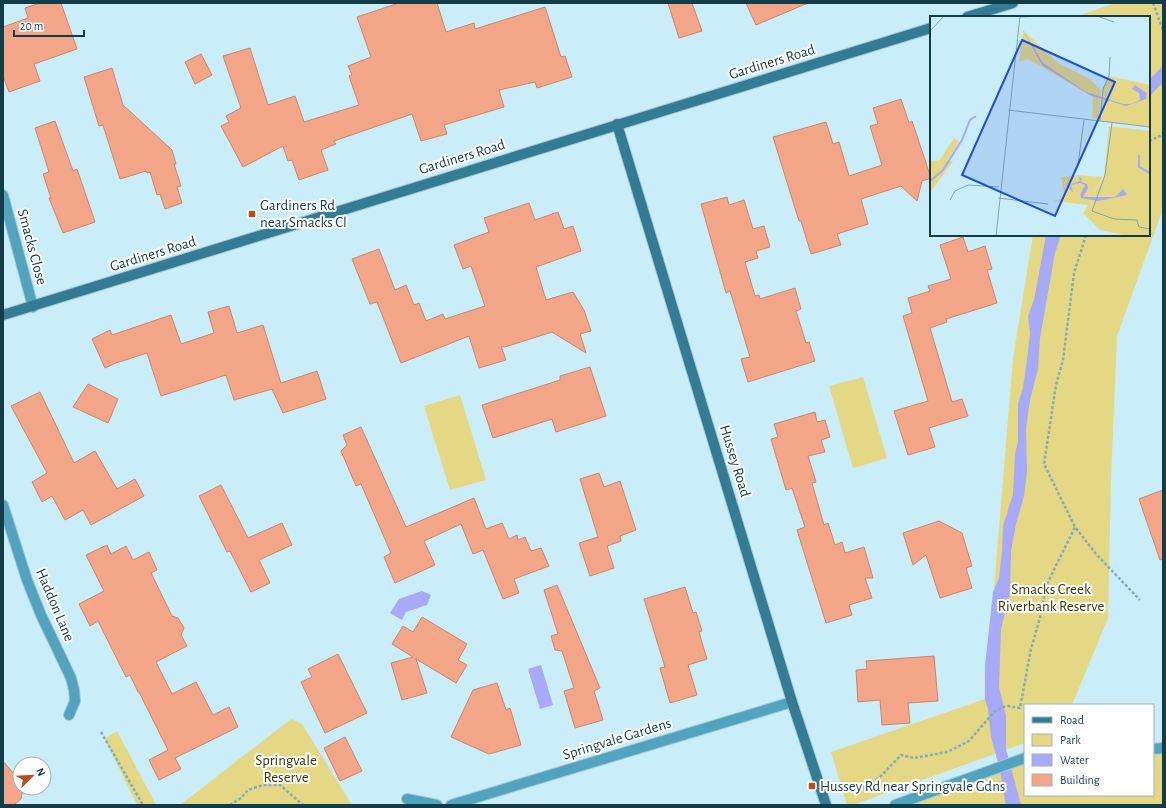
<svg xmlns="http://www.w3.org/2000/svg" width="1166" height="808" font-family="'Alegreya Sans',sans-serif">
  <rect width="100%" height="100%" fill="#caedfa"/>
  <g fill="#e4d885">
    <path d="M1115 3H1163V209L1117 336 1111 480 1108 618 1072 705H1025V743L853 805H847L831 752 985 699 1013 358 1033 235H1149V17H1075Z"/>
    <path d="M863 377 887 458 853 468 829 386Z"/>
    <path d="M460 395 486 480 450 490 424 406Z"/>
    <path d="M291 719 302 724 352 805H180Z"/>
    <path d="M117 731 156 805H137L105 739Z"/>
    <path d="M1163 748V805H895L1025 758V795H1153V749Z"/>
  </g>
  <g fill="#a7aaf6">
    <path d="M1163 66V82L1149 97V80Z"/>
    <path d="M1046 235H1061L1055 253 1040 338 1038 369 1030 400 1026 428 1027 472 1024 496 1016 524 1011 551 1010 593 1001 629 999 687 1006 716V749L1021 805H1006L999 766 991 737 988 709 985 700V666L993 592 999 578 1002 552 1003 526 1013 494 1015 454 1018 441V403L1023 388 1028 352 1030 333 1028 316 1034 300Z"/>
    <path d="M422 591 431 595 427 605 406 612 402 620 390 613 399 599Z"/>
    <path d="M541 665 553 705 540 709 528 669Z"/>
  </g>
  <g fill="#f4a689" stroke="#ce8468">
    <path d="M40 3H61L77 49 34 64 40 81 9 92 3 76V27L28 18 25 8Z"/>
    <path d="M399 3H437L446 32 474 23 475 29 545 7 561 57 565 56 572 77 537 88 535 82 499 90 504 107 444 125 447 134 421 141 412 114 334 141 336 144 321 150 328 170 299 180 292 160 288 161 283 146 243 167 221 126 229 122 226 116 241 108 223 56 250 48 268 105 295 96 304 122 359 105 349 76 352 75 348 66 371 57 357 17Z"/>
    <path d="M668 3H692L702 31 679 38Z"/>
    <path d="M746 3H808L756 25Z"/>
    <path d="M201 54 212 75 195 84 185 62Z"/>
    <path d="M112 68 123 105 172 150 176 164H174L181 186 177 187 182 203 165 209 160 194 157 195 150 172 147 173 146 171 120 179 103 125 99 126 84 77Z"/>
    <path d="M901 99 909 123 912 121 931 178 922 181 917 201 901 186 861 199 868 224 837 234 841 245 811 254 801 221H799L773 137 826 122 833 144 839 142 849 176 882 165 870 126 878 124 873 108Z"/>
    <path d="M55 121 73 171 77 169 95 222 63 233 49 198H51L43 174 49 172 35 128Z"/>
    <path d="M727 197 729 205 744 200 753 229 764 226 770 247 756 251 758 258 745 262 755 296 759 295 760 299 795 288 801 309 796 311 806 343 809 342 815 361 748 382 741 359 750 357 730 291 726 293 701 204Z"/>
    <path d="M529 203 535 220 558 212 564 229 573 226 581 251 536 267 546 300 573 292 584 310 591 331 580 334 586 353 552 332 505 347 501 346 506 360 479 368 469 336 401 363 377 302 370 304 352 259 379 249 395 290 406 285 414 305 419 303 426 321 443 314 445 319 485 306 471 266 463 269 454 245 489 232 484 218Z"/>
    <path d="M963 237 968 252 985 246 992 269 987 270 997 303 946 319 947 322 930 328 952 402 962 399 968 416 929 428 935 447 908 455 894 411 928 401 903 316 912 313 908 298 930 291 928 286 951 279 940 245Z"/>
    <path d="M229 306 237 333 263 325 281 383 317 371 326 399 283 413 272 389 234 400 226 375 161 396 147 353 116 363 105 368 92 339 110 330 112 335 171 315 181 344 214 333 208 312Z"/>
    <path d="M590 367 606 416 556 432 552 419 493 438 482 405 560 380V376Z"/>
    <path d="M88 384 118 399 108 423 73 407Z"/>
    <path d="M40 392 74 463 95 451 117 489 135 479 144 496 91 525 83 510 65 520 52 496 42 502 32 482 47 473 11 406Z"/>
    <path d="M815 412 817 422 825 420 830 437 821 440 825 452 808 456 816 482 812 483 824 525 828 523 835 545 842 542 845 553 864 547 873 578H865L872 598 849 605 852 615 826 623 797 530 805 527 792 488 786 490 771 439 778 437 774 424Z"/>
    <path d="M361 427 406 527 474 498 486 529 502 523 509 539 517 535 518 540 525 537 531 551 541 548 549 566 514 579 519 593 503 599 483 550 473 554 461 524 424 541 435 565 395 583 384 557 391 553 361 484 356 486 341 451 347 445 343 435Z"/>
    <path d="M599 473 604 487 620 481 636 530 620 536 621 541 607 546 614 568 590 576 579 543 598 537 580 479Z"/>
    <path d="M221 485 248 538 282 523 292 545 259 560 270 583 251 592 230 551 227 552 199 496Z"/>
    <path d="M1163 490V559L1160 560 1139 499Z"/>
    <path d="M939 521 962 533 972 566 966 568 972 588 940 598 926 555 913 565 903 533Z"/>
    <path d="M107 545 111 554 126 546 133 560 149 552 157 570 151 573 172 616 178 618 184 628 181 635 187 646 156 662 172 694 196 682 213 715 229 707 238 727 175 758 181 769 159 780 149 760 168 750 139 692H138L130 675 126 677 98 621 90 626 79 604 104 591 86 555Z"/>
    <path d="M557 585 600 688 594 691 603 720 575 728 564 691 574 688 562 651 555 650 551 636 558 634 544 590Z"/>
    <path d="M685 587 693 613 696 612 702 631 699 632 707 659 688 665 697 695 670 703 660 668 665 667 644 599Z"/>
    <path d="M422 617 467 644 458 660 467 665 456 683 416 659 427 693 402 700 391 663 413 657 392 644 403 626 413 632Z"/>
    <path d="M338 654 367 713 325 733 301 682 312 677 308 669Z"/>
    <path d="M934 656 938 701 908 703 910 723 882 725 880 700 858 702 856 670 867 669 866 661Z"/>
    <path d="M497 683 506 710 510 708 521 745 489 754 451 737 473 690Z"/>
    <path d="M345 737 362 771 340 781 324 748Z"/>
    <path d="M3 761 20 781V788H23L21 799 14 805H3Z"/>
  </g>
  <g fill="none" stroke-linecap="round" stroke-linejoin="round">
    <defs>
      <g id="lane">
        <path d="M1153 749 1163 748"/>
        <path d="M895 805 1025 758"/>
      </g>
      <g id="street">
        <path d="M3 195 33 307"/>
        <path d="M3 505 27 580 41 615 71 678 74 690 75 701 69 715"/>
        <path d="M407 799 437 805"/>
        <path d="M451 805 792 702"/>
      </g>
      <g id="secondary">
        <path d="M967 17 1013 3"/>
        <path d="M617 124 792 702 826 805"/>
        <path d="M3 315 931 28"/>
      </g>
    </defs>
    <use href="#lane" stroke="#a5cad6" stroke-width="12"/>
    <use href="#street" stroke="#a5cad6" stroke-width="12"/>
    <use href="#secondary" stroke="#a5cad6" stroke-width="12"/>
    <g stroke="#87acb9" stroke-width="2.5" stroke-dasharray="3 2" stroke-linecap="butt">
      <path d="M1153 3 1163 30"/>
      <path d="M1149 141 1160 136 1163 133"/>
      <path d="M1086 235 1074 273 1063 360 1056 385 1044 464 1075 527 1096 554 1140 600"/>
      <path d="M101 732 143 805"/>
      <path d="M838 790 862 788 880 777 901 755 914 758 947 752 969 741 994 712 1003 707 1008 706 1020 708 1031 649 1040 618 1046 586 1075 527"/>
      <path d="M230 805 241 798 248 790 263 785H280L303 805"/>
    </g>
    <use href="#lane" stroke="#52a4be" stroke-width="10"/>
    <use href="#street" stroke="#52a4be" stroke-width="10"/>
    <use href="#secondary" stroke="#337c93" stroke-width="10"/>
  </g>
  <g fill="#b34d22" stroke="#fff" stroke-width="1.5">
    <rect x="248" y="210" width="8" height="8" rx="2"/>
    <rect x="808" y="782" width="8" height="8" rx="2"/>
  </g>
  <g text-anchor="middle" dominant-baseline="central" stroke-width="4" stroke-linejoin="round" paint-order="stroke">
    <g font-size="15" fill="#123c48" stroke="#fff">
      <text transform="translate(772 62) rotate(-17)">Gardiners Road</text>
      <text transform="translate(462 157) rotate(-17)">Gardiners Road</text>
      <text transform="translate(32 247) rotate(75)">Smacks Close</text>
      <text transform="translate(153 254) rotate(-17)">Gardiners Road</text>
      <text transform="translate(735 461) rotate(73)">Hussey Road</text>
      <text transform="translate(55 605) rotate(67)">Haddon Lane</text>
      <text transform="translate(617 739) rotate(-17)">Springvale Gardens</text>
    </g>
    <g font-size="15" fill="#123c48" stroke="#fff" text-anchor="start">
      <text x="260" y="205">Gardiners Rd<tspan x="260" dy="17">near Smacks Cl</tspan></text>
      <text x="820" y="786">Hussey Rd near Springvale Gdns</text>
    </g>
    <g font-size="15" fill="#3d3603" stroke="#fff">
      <text x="1051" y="589">Smacks Creek<tspan x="1051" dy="17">Riverbank Reserve</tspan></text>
      <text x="286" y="760">Springvale<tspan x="286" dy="17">Reserve</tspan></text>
    </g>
  </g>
  <g transform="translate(930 16)">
    <rect width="220" height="220" fill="#caedfa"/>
    <path d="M93 14 128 47 160 63 171 74 169 103 162 102 163 81 98 43 89 46ZM179 60 220 69V111L170 105 173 73ZM179 110 220 115V220H198L170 214 153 197 158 189 123 185 135 182 131 161 148 159 172 161 163 179 174 160ZM24 122 29 126 17 145H23L0 177V145L10 144Z" fill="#e4d885"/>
    <path d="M93 14 113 47 156 76 193 88H201L210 84 209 77 202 73 205 69 217 77 216 83 196 90 160 79 112 49ZM149 161 152 162 151 166 157 168 158 172 153 181H185L193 173 197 179 168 185 151 182 150 179 155 169 150 167 141 169 143 177 139 172 141 168 150 165Z" fill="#a7aaf6"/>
    <path fill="none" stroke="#a7aaf6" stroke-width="2" d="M209 139V151L220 157M0 165 13 154 32 124 40 104 46 100"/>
    <path fill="none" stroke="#80a6b3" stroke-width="1" d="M167 0 184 6M90 1 111 0M0 15 14 0M78 94 220 111M170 105 173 73 179 60 180 41M182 107 175 159 162 195 184 203 207 204 209 211 220 213M145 153 148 149 154 104M68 182 118 188M20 184 25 175 38 169 69 171M66 220 90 0"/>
    <path fill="#1d4ed8" fill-opacity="0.15" stroke="#1d4ed8" stroke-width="2" d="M92 24 185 66 125 200 32 159Z"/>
    <rect width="220" height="220" fill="none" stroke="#123c48" stroke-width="2"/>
  </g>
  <rect width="1166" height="808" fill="none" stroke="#123c48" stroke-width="8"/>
  <rect x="1024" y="704" width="130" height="92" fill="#ffffff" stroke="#a0b1b6"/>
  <rect x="1032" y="717" width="20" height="6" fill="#337c93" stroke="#a0b1b6"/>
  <text x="1060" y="724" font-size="12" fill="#123c48">Road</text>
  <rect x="1032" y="734" width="20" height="12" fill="#e4d885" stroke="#a0b1b6"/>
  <text x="1060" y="744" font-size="12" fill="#123c48">Park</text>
  <rect x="1032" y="754" width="20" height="12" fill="#a7aaf6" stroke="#a0b1b6"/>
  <text x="1060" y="764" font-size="12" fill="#123c48">Water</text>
  <rect x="1032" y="774" width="20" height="12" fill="#f4a689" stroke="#a0b1b6"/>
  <text x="1060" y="784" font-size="12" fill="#123c48">Building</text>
  <g transform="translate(32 776) rotate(66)"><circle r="19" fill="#ffffff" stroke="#a0b1b6"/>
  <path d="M0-3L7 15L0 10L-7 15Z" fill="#b34d22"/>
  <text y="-6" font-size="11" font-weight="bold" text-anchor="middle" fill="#123c48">N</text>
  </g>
  <path d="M14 30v6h70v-6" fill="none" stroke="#123c48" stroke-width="2"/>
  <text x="20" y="30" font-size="12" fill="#123c48" stroke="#ffffff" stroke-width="3" paint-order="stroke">20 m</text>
</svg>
